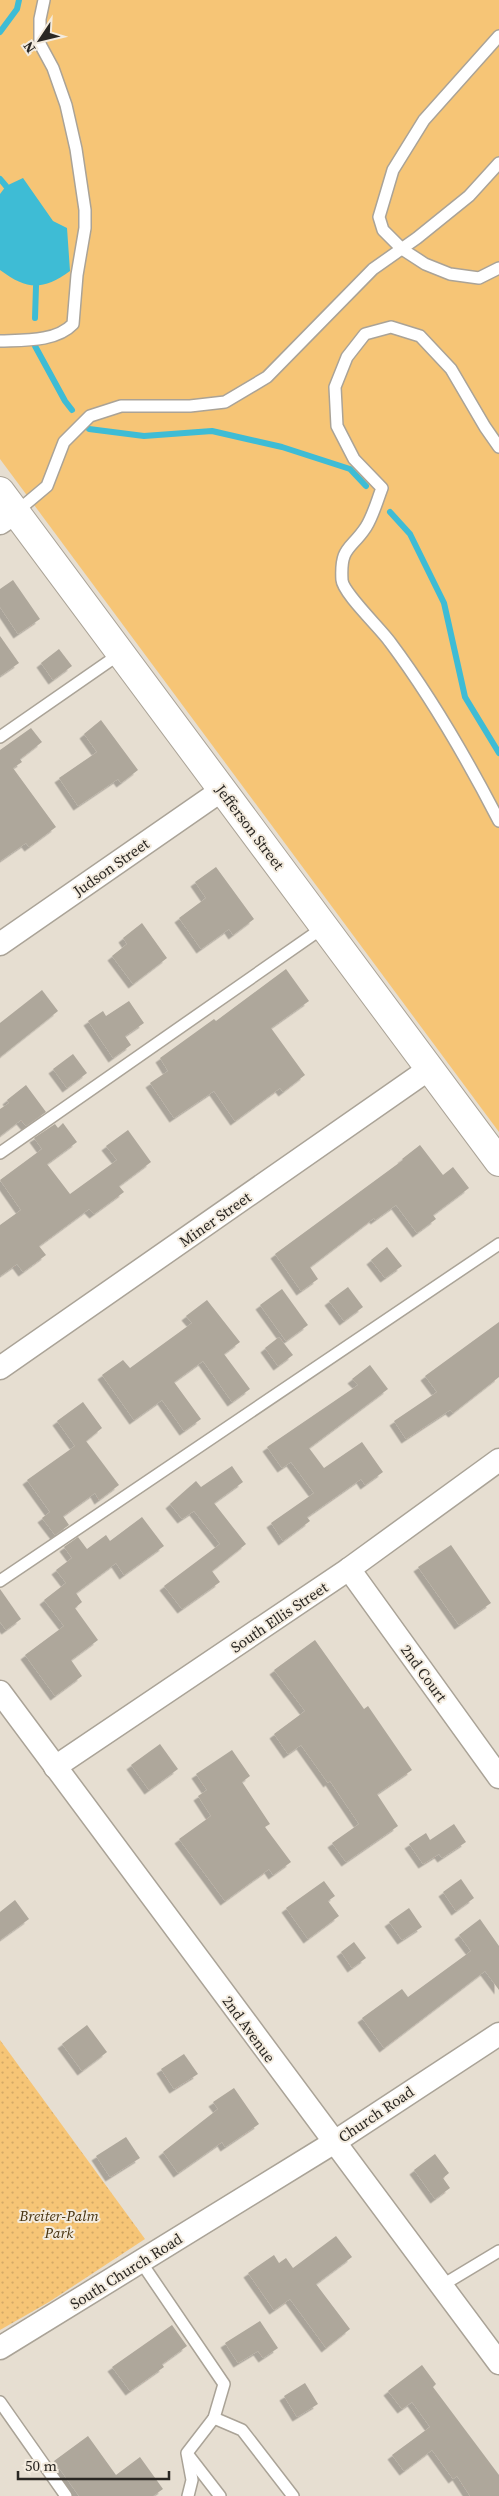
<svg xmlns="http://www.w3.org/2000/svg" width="499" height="2496" font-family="'Source Serif 4',serif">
  <defs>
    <pattern id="park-dots" width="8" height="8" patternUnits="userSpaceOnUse" patternTransform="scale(1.25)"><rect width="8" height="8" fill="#f6c576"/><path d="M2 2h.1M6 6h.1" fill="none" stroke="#d3a966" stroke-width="1.8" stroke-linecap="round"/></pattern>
    <filter id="shadow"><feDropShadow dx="-4.5" dy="4.5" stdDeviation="0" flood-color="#0004"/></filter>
  </defs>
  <rect width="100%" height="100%" fill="#e6ded1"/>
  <path fill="#f6c576" d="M0 0H499V1132L0 459Z"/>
  <path fill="url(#park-dots)" d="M0 2040 145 2239 49 2302 0 2330Z"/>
  <path fill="#3ebcd5" d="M23 178 53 221 67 228 70 271C42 291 27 290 0 270V194L6 186Z"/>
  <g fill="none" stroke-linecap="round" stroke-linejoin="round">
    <g stroke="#3ebcd5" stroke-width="6">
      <path d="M0 32 17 9 19 0"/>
      <path d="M0 179 6 186"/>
      <path d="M35 318 36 286"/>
      <path d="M35 346 65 401 72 410"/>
      <path d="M89 429 144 436 212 431 282 447 350 469 366 486"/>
      <path d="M390 512 410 534 444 603 465 697 499 753"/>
    </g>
  </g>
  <g fill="#aea79b" filter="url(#shadow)">
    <path d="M13 580 40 619 18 634 0 607V589Z"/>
    <path d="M0 636 19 663 0 676Z"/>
    <path d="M59 649 72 666 53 680 41 663Z"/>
    <path d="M101 720 138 770 121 783 118 779 78 806 59 778 97 752 84 734Z"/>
    <path d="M31 728 42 742 20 759 22 762 13 768 56 827 29 847 26 843 0 861V750Z"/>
    <path d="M216 867 254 919 233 935 229 929 201 949 179 918 206 898 195 882Z"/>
    <path d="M142 923 167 958 133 984 112 956 127 944 123 938Z"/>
    <path d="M286 969 309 1001 271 1028 305 1075 283 1092 280 1088 235 1121 214 1091 174 1118 150 1083 168 1071 160 1058 214 1019 216 1021Z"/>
    <path d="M42 990 58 1011 0 1057V1023Z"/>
    <path d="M129 1001 144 1023 125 1036 131 1045 113 1058 88 1021 103 1011 106 1016Z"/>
    <path d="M73 1054 87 1073 67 1088 53 1069Z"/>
    <path d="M26 1085 46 1112 26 1126 21 1120 0 1136V1109L9 1103 7 1100Z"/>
    <path d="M63 1123 77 1142 47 1164 70 1194 117 1160 106 1146 128 1130 151 1162 119 1186 124 1192 94 1214 89 1209 39 1246 46 1255 23 1272 17 1264 0 1276V1225L21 1210 0 1180 42 1149 34 1138 55 1124 58 1128Z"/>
    <path d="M420 1145 443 1175 453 1167 469 1188 433 1215 436 1219 417 1233 396 1205 375 1220 374 1218 310 1267 318 1279 301 1291 275 1254 403 1160 402 1159Z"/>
    <path d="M387 1247 402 1266 385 1278 371 1260Z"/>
    <path d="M348 1287 363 1307 344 1321 329 1301Z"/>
    <path d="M282 1289 308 1325 286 1341 260 1305Z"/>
    <path d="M207 1300 240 1342 224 1354 250 1389 232 1402 203 1361 174 1382 201 1419 184 1431 162 1400 134 1420 102 1375 123 1360 130 1368 192 1323 186 1316Z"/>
    <path d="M499 1322V1377L453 1413 450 1410 406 1439 394 1421 437 1392 425 1376Z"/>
    <path d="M279 1337 293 1355 278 1366 265 1348Z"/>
    <path d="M370 1365 388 1389 309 1448 324 1468 362 1442 383 1472 365 1485 361 1479 307 1517 310 1521 283 1541 271 1523 314 1493 291 1462 282 1468 267 1447 358 1385 352 1379Z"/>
    <path d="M83 1402 102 1428 86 1441 119 1485 99 1500 95 1493 63 1516 69 1525 55 1535 42 1518 50 1512 27 1480 75 1446 57 1421Z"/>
    <path d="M232 1466 243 1482 214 1503 246 1544 212 1571 220 1582 182 1609 164 1586 220 1544 194 1511 182 1519 170 1504 196 1481 201 1487Z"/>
    <path d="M142 1517 164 1546 124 1575 116 1563 76 1593 82 1602 75 1608 98 1640 71 1660 82 1676 55 1696 25 1655 64 1626 44 1600 66 1583 56 1570 72 1558 64 1547 78 1537 87 1549 106 1535 110 1541Z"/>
    <path d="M451 1545 491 1603 459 1625 418 1567Z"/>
    <path d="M0 1589 21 1619 6 1630 0 1622Z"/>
    <path d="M315 1640 364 1709 368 1706 412 1770 377 1794 398 1826 346 1862 332 1843 359 1824 330 1781 328 1783 301 1745 288 1754 274 1734 305 1711 274 1670Z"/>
    <path d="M160 1744 178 1769 149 1790 131 1765Z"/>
    <path d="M232 1750 250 1776 242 1782 270 1824 265 1827 291 1862 273 1875 269 1869 225 1901 179 1839 211 1816 198 1796 207 1790 196 1774Z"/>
    <path d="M454 1824 466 1842 442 1858 439 1854 423 1864 409 1844 426 1833 430 1840Z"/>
    <path d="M461 1879 474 1898 456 1911 443 1892Z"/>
    <path d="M324 1881 335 1896 328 1901 339 1916 308 1939 286 1908Z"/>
    <path d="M15 1900 29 1919 0 1940V1912Z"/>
    <path d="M409 1908 422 1927 402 1940 389 1922Z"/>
    <path d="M480 1919 499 1946V1990L485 1971 384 2048 362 2018 402 1989 408 1997 471 1951 459 1935Z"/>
    <path d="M354 1942 366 1958 352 1968 341 1952Z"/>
    <path d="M87 2025 107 2052 82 2071 62 2044Z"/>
    <path d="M184 2054 198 2074 174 2089 161 2069Z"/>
    <path d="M234 2088 259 2124 225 2147 222 2142 178 2173 163 2152 218 2109 213 2102Z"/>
    <path d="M126 2137 140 2158 110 2177 96 2156Z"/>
    <path d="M435 2154 449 2173 443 2178 450 2188 435 2199 414 2170Z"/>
    <path d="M336 2236 352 2257 316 2284 350 2329 326 2348 290 2299 274 2310 248 2273 274 2255 279 2263 286 2258 293 2268Z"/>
    <path d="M260 2321 278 2348 263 2358 258 2351 238 2363 225 2343Z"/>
    <path d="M172 2325 187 2346 162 2364 164 2367 130 2391 112 2367Z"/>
    <path d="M422 2365 436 2384 433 2387 499 2475V2496H470L457 2476 453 2479 432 2450 404 2471 392 2455 430 2427 412 2402 402 2409 388 2391Z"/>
    <path d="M305 2383 318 2404 297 2417 284 2396Z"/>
    <path d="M88 2436 116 2475 140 2457 163 2489 153 2496H79L54 2461Z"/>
  </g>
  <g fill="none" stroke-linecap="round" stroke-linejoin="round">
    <defs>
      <g id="service">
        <path d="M499 36 424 120 393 170 379 217 383 230 402 249 425 264 450 274 479 278 499 268"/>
        <path d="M0 341C23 340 56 342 73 324L77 275 85 228V210L76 149 66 105 53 68 40 44V19L44 0"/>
        <path d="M499 447 485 427 451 369 420 336 391 327 365 334 347 357 335 387 337 426 354 459 382 488C377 501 373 516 366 527 351 550 340 546 342 580 343 593 381 629 390 642 432 698 467 759 499 821"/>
        <path d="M15 513 47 486 64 442 90 416 121 406H190L225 402 267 377 373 269 417 238 469 196 499 163"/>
        <path d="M0 737 121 653"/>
        <path d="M0 1153 324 927"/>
        <path d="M0 1581 499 1244"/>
        <path d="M141 2262 224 2384 214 2418 187 2453 192 2480 188 2496"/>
        <path d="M441 2286 499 2251"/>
        <path d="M0 2402 66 2496"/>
        <path d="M214 2418 242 2430 293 2496"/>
        <path d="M189 2456 220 2496"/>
      </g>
      <g id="minor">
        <path d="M0 523 15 513"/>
        <path d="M0 944 222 790"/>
        <path d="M0 1368 429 1069"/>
        <path d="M349 1569 499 1777"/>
        <path d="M0 1692 499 2363"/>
        <path d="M55 1767 349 1569 499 1460"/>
        <path d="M0 2348 333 2143 499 2034"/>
      </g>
      <path id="tertiary" d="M0 491 499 1162"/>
    </defs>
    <use href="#service" stroke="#aaa397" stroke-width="14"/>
    <use href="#minor" stroke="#aaa397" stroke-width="25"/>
    <use href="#tertiary" stroke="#aaa397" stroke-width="30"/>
    <use href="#service" stroke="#fff" stroke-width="11"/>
    <use href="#minor" stroke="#fff" stroke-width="22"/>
    <use href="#tertiary" stroke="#fff" stroke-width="28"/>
  </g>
  <g text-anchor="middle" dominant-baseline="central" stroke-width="4" stroke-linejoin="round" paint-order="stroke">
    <g font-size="15" fill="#2a2723" stroke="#f3ebde">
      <text transform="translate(250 827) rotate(53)">Jefferson Street</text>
      <text transform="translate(111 867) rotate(-35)">Judson Street</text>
      <text transform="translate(215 1219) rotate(-35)">Miner Street</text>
      <text transform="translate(279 1617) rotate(-34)">South Ellis Street</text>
      <text transform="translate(424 1673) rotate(54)">2nd Court</text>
      <text transform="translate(249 2029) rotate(54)">2nd Avenue</text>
      <text transform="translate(376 2114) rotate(-34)">Church Road</text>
      <text transform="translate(126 2271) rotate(-32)">South Church Road</text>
    </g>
    <g font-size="15" font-style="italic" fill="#45310d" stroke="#f3ebde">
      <text x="59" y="2215">Breiter-Palm<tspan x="59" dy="17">Park</tspan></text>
    </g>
  </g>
  <g transform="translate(40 40) rotate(235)" stroke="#f3ebde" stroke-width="4" paint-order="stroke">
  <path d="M0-4L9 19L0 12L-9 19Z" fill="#2a2723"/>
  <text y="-8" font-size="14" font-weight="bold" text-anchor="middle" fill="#2a2723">N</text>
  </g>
  <path d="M18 2471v8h151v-8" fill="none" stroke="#2a2723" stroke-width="2.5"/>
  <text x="25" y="2471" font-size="15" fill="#2a2723" stroke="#f3ebde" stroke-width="4" paint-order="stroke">50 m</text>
</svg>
